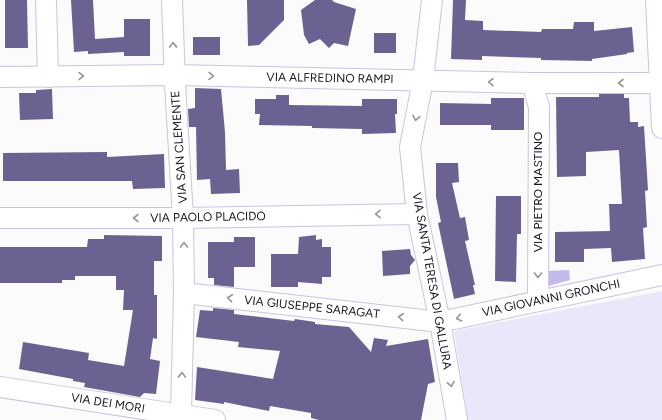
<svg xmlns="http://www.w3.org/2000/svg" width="662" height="420" font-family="Figtree,sans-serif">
  <rect width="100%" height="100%" fill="#fbfbfb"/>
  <path fill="#eae7fb" d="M662 291V420H468L454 331Z"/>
  <path fill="#c3b9ed" d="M569 270 570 280 545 287V271Z"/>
  <g fill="#6c6291">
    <path d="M5 0H27L28 48H5Z"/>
    <path d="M71 0H93L95 39 124 37V19H150V56H124V52L88 54V51L74 52Z"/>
    <path d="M247 0H284V20L259 45 248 46Z"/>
    <path d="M315 0H332L334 2 356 9 348 46 334 43 329 48 320 39 309 44 304 35 301 10Z"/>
    <path d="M453 0H466L465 20 483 21V30L541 32 542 29H573L574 22H594V31L632 27 634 52 627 53V54L592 59V61L541 60V58L482 56V60L451 59Z"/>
    <rect x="374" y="33" width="22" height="20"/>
    <rect x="193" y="37" width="27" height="18"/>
    <path d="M195 88 221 89 225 132 226 170 239 169 240 193 211 194 210 179 197 180 196 127H189L188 109 195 108Z"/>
    <path d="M52 89 53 119 20 120 19 93H36V90Z"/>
    <path d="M599 94H624V98H629L630 122H638V127L644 126 648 190 645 191 647 227 643 228 645 259 612 262 611 248 584 249V262H555V232L610 231 609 204H622L619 150 586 152V176L557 177 556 97H599Z"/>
    <path d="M276 95H289V105L362 106V99H397V114H395L396 133 362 134V129L312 128V126L259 125 260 114H255V99H276Z"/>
    <path d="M491 98H524V130H491V125H440V103L491 104Z"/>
    <path d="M107 152V157L164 154 165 188 133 189 132 181H3V153Z"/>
    <path d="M436 163H458L459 182 452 183 460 218 465 217 469 240 465 241 475 285H473L475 294 454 299 438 223 441 222 436 197Z"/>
    <path d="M496 196H521V234H517L516 282 495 281Z"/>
    <path d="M104 235 162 236V261H154V295H157V339L153 338 150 359 160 361 156 394 144 393 140 397 84 387 85 383 73 381V379L19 369 23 342 89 353 88 360 124 366 133 310H123L124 290H116V276H75V280H62V283H0V247H87L88 239H104Z"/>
    <path d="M316 235V240L322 239V247H331V277H322V284L298 282V287H271V254H298L299 237Z"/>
    <path d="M234 237H255V267H234V287L214 285V278H208V242H234Z"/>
    <path d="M410 249 411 255 415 260 410 266V274L383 276 382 251Z"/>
    <path d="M213 308 234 310V314L294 321 295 319 315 322V324L349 327 371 352 374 338 388 340 386 346 428 339 435 382 428 384 421 420H319L311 418V413L270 406 269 411 224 402V404L195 400 197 367 273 379 280 351 238 347 239 342 196 337 200 310 213 311Z"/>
  </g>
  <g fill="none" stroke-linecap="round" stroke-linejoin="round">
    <defs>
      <g id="minor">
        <path d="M46 0 48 77"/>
        <path d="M172 0 175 84 183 218 184 293 181 414"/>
        <path d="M432 0 423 80 410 147 417 214 440 322 457 420"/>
        <path d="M656 0 662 128"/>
        <path d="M0 77 174 75 532 83H660"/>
        <path d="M532 83 539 107 538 301"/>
        <path d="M0 218H183L417 214"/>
        <path d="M184 293 440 322 662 275"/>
        <path d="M0 387 215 420"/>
      </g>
    </defs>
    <use href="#minor" stroke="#c9c4e1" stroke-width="22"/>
    <use href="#minor" stroke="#fff" stroke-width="20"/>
  </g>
  <defs><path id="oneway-chevron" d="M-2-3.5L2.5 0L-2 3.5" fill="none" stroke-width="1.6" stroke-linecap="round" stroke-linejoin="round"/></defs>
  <g stroke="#97959a">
    <use href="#oneway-chevron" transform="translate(173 45) rotate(-92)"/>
    <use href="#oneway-chevron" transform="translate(81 76) rotate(-1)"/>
    <use href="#oneway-chevron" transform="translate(211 76) rotate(1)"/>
    <use href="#oneway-chevron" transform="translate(491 82) rotate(-178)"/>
    <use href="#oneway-chevron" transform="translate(621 83) rotate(180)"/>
    <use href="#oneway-chevron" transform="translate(416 118) rotate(100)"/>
    <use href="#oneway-chevron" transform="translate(378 214) rotate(179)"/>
    <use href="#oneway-chevron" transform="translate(136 218) rotate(-180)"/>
    <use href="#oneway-chevron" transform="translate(184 245) rotate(-91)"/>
    <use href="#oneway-chevron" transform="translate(538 275) rotate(90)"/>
    <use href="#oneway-chevron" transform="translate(230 298) rotate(-174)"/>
    <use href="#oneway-chevron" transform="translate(401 317) rotate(-174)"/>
    <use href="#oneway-chevron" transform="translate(459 318) rotate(168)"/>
    <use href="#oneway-chevron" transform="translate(182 375) rotate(-88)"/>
    <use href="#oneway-chevron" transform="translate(451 384) rotate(80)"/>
  </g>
  <g text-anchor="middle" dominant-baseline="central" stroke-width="4" stroke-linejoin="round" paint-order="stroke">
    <g font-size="12" fill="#17141f" stroke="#fff">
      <text transform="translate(330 78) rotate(1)">VIA ALFREDINO RAMPI</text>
      <text transform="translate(179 147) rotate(-94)">VIA SAN CLEMENTE</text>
      <text transform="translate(538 192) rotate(-90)">VIA PIETRO MASTINO</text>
      <text transform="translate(208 217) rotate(-1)">VIA PAOLO PLACIDO</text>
      <text transform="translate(432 281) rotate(80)">VIA SANTA TERESA DI GALLURA</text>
      <text transform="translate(551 298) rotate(-12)">VIA GIOVANNI GRONCHI</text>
      <text transform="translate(312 307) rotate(6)">VIA GIUSEPPE SARAGAT</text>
      <text transform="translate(108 403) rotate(9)">VIA DEI MORI</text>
    </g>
  </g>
</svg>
